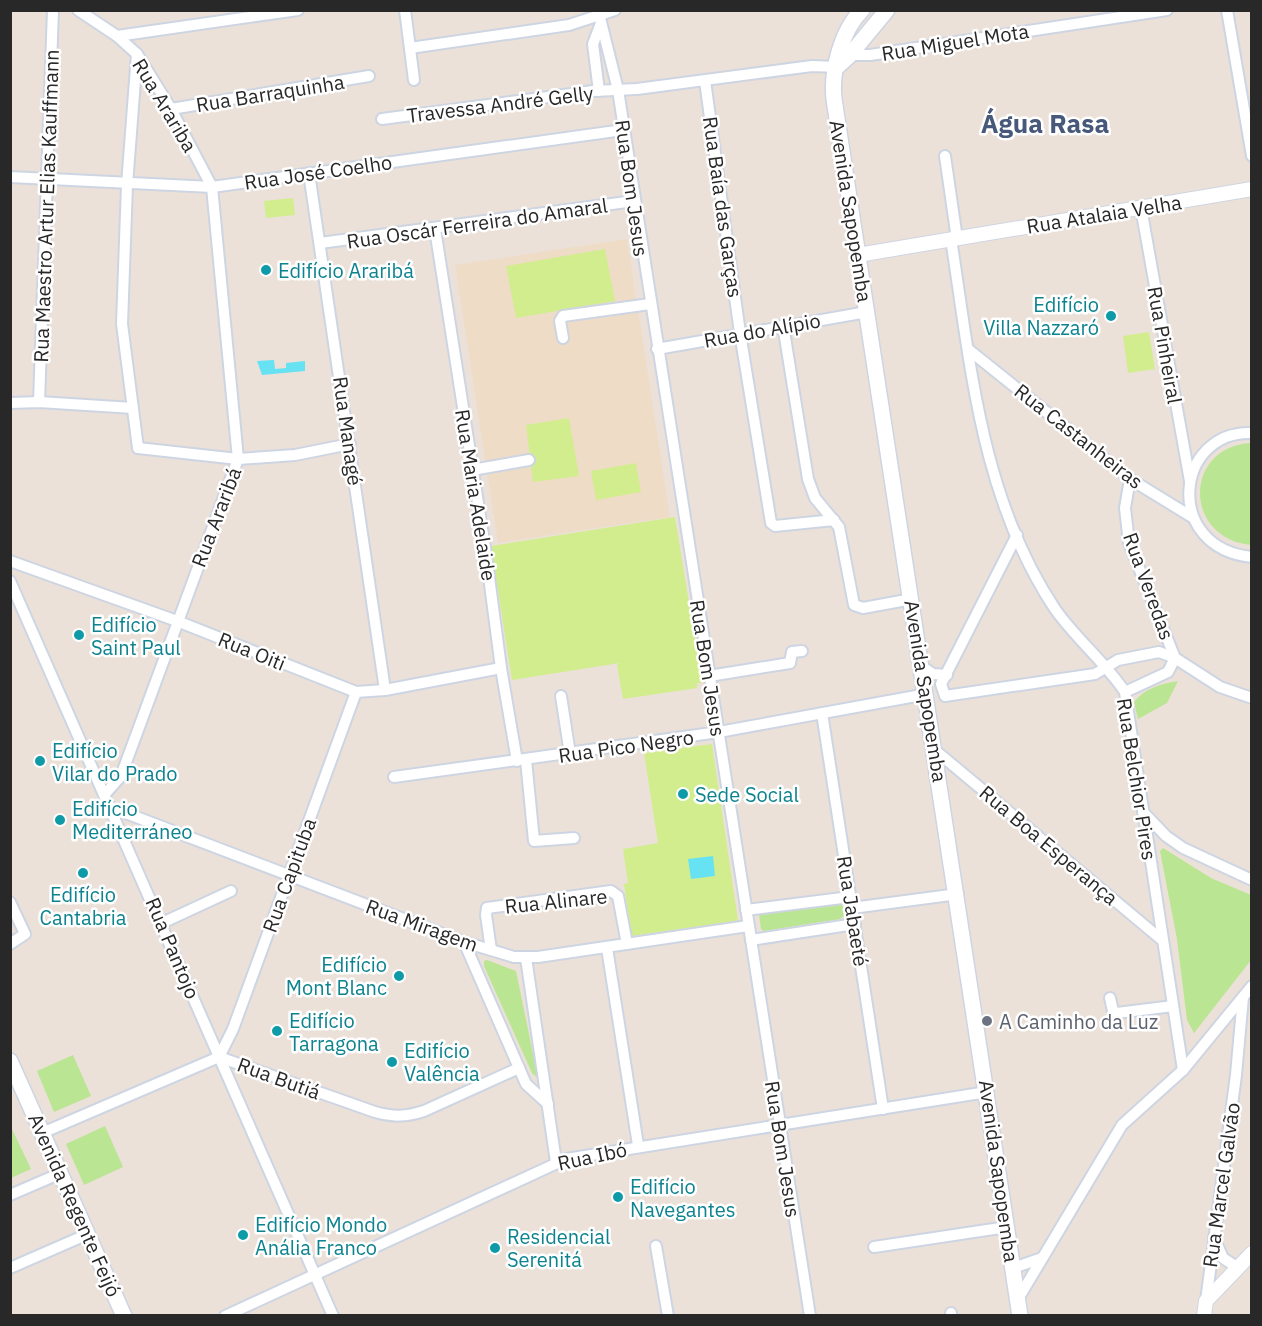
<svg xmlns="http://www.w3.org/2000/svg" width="1262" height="1326" font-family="'IBM Plex Sans',sans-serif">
  <rect width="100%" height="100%" fill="#ebe1d9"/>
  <path fill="#eedcc7" d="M627 239 670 517 498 543 455 265Z"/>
  <g fill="#bae592">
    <path d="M1251 443H1252L1251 545C1183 538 1183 447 1251 443Z"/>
    <path d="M1178 681 1167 703 1138 719 1134 702C1145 688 1161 684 1178 681Z"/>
    <path d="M1163 848 1211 878 1251 895V960L1194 1033 1187 1020 1177 939 1160 851Z"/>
    <path d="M840 903 844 908V916L840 919 764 931 761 929 759 914Z"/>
    <path d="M487 960 516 971 538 1078 532 1073 484 966V961Z"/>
    <path d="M73 1055 91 1096 54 1112 37 1071Z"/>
    <path d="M10 1125 31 1169 11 1178H10Z"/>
    <path d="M105 1126 123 1167 84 1185 66 1144Z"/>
  </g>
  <g fill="#d2ed8d">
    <path d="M293 198 295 215 266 218 264 201Z"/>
    <path d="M605 249 615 301 516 318 506 266Z"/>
    <path d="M1149 332 1155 369 1128 373 1123 336Z"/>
    <path d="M569 418 579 476 533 482 526 425Z"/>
    <path d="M636 463 641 492 596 500 591 471Z"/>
    <path d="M675 517 702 683H697V688L623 699 617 665 620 663 512 680 491 546Z"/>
    <path d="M712 744 738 921 631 936 624 884 628 883 623 849 658 843 644 753Z"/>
  </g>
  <g fill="#66e2f3">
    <path d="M274 360 275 369 286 368V363L305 361V371L262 375 257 361Z"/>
    <path d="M713 856 715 876 691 879 688 859Z"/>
  </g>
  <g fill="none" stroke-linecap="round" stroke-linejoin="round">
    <defs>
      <g id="minor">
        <path d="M78 10 117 36 137 54 171 109 212 187 238 459 121 776 105 794"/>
        <path d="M405 10 414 80"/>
        <path d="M598 10 618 90 810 1316"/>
        <path d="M1227 10 1252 156"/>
        <path d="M117 36 298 10"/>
        <path d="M410 48 569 25 615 10"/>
        <path d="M137 54 127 185 122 324 138 448 238 459 295 455 350 444"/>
        <path d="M847 55H870L1167 10"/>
        <path d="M705 81 740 333 771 523 775 526 834 520"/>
        <path d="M599 91 593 44 601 23"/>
        <path d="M171 109 369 76"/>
        <path d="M382 119 593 91 637 89 812 66 837 67"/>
        <path d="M945 156 957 239"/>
        <path d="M309 173 385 690"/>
        <path d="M10 177 212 187 623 130"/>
        <path d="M1141 208 1190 481"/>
        <path d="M435 229 486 554 501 668 517 761"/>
        <path d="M951 239C971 367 981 498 1055 609 1076 639 1105 662 1125 692L1183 1070"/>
        <path d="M320 243 634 201"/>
        <path d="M783 325 808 479 815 498 839 527 854 605 863 608 912 599"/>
        <path d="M563 338 560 321 563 316 650 304"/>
        <path d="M657 349 867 312"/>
        <path d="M969 350 1130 479 1192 517"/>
        <path d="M39 402 53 10"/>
        <path d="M10 403 39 402 133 408"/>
        <path d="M1252 433C1175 430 1162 548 1252 557"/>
        <path d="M472 470 529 460"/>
        <path d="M1130 479 1125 508 1129 543 1175 658"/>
        <path d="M1017 535 941 684 945 696 1095 674 1118 660 1159 652 1175 658 1220 687 1252 698"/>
        <path d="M10 561 177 621 356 692 385 690 501 668"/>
        <path d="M10 581 333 1316"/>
        <path d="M923 667 933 674 947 675"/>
        <path d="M709 676 790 663 792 652 802 651"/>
        <path d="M1125 692 1168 672 1175 658"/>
        <path d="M561 696 570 754"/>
        <path d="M822 713 883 1109"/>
        <path d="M936 751 1162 940"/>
        <path d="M526 760 534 841 574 838"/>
        <path d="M394 777 719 732 927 694"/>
        <path d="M110 807 464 942 514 957H538L748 926"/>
        <path d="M1143 812 1166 836 1183 848 1252 880"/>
        <path d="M10 902 25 934 10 944"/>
        <path d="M852 908 958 894"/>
        <path d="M746 910 850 897"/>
        <path d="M162 923 231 891"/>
        <path d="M751 940 855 924"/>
        <path d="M464 942 526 1084 548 1104"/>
        <path d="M607 948 638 1145"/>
        <path d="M491 950 486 915 487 908 611 891 618 896 627 944"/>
        <path d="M526 958 556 1162"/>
        <path d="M1110 998 1113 1011 1117 1013 1173 1006"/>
        <path d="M219 1057 233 1029 356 692"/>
        <path d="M42 1133 219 1057 375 1112C393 1117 406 1117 424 1111L519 1068"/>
        <path d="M10 1195 61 1173"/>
        <path d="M1214 1238 1223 1258 1238 1268"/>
        <path d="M656 1246 668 1316"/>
        <path d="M874 1247 1007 1227"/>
        <path d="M10 1268 88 1234"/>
        <path d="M1013 1268 1042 1258"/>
        <path d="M1018 1299 1122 1125 1183 1070 1252 986"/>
        <path d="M1206 1301 1236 1075 1243 997"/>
        <path d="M951 1313V1316"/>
        <path d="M225 1316 566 1159 987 1092"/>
      </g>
      <g id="tertiary">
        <path d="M858 255 1252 189"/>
        <path d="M1204 1316 1206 1301 1252 1253"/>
      </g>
      <g id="secondary">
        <path d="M862 10C841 31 831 71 834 99L1020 1316"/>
        <path d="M837 67 849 56 887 10"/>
        <path d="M10 1061 124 1316"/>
      </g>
    </defs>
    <use href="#minor" stroke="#ced5e2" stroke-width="14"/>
    <use href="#tertiary" stroke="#ced5e2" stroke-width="16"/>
    <use href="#secondary" stroke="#ced5e2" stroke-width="18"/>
    <use href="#minor" stroke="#fff" stroke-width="10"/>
    <use href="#tertiary" stroke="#fff" stroke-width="14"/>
    <use href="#secondary" stroke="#fff" stroke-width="15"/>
  </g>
  <g fill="#0f9aa8" stroke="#fff" stroke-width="2">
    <circle cx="266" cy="270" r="6"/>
    <circle cx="1111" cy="316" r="6"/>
    <circle cx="79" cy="635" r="6"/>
    <circle cx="40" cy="761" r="6"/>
    <circle cx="683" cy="794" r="6"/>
    <circle cx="60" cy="820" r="6"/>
    <circle cx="83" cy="873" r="6"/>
    <circle cx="399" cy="976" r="6"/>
    <circle cx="277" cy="1031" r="6"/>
    <circle cx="392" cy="1062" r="6"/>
    <circle cx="618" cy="1197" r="6"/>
    <circle cx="243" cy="1235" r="6"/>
    <circle cx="495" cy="1248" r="6"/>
  </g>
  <circle fill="#6b7280" stroke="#fff" stroke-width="2" cx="987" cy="1021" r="6"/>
  <g text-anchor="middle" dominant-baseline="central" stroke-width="5" stroke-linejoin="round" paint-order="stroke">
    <g font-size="20" fill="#282828" stroke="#fff">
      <text transform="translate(955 42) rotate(-9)">Rua Miguel Mota</text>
      <text transform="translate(270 93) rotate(-9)">Rua Barraquinha</text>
      <text transform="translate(500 104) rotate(-7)">Travessa André Gelly</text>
      <text transform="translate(165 105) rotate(59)">Rua Arariba</text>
      <text transform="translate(318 172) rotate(-8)">Rua José Coelho</text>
      <text transform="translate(632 188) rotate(82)">Rua Bom Jesus</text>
      <text transform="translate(46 206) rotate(-88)">Rua Maestro Artur Elias Kauffmann</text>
      <text transform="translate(723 207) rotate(82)">Rua Baía das Garças</text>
      <text transform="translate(851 211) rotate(81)">Avenida Sapopemba</text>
      <text transform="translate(1104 214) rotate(-9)">Rua Atalaia Velha</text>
      <text transform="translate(477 223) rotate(-8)">Rua Oscár Ferreira do Amaral</text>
      <text transform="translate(762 330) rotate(-10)">Rua do Alípio</text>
      <text transform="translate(1165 345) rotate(80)">Rua Pinheiral</text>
      <text transform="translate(348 431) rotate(82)">Rua Managé</text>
      <text transform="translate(1079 436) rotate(38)">Rua Castanheiras</text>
      <text transform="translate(476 495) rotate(81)">Rua Maria Adelaide</text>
      <text transform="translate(216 517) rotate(-69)">Rua Araribá</text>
      <text transform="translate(1149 586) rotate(70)">Rua Veredas</text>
      <text transform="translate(252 651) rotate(22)">Rua Oiti</text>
      <text transform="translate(708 668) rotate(81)">Rua Bom Jesus</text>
      <text transform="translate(926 691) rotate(81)">Avenida Sapopemba</text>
      <text transform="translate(626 746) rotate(-8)">Rua Pico Negro</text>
      <text transform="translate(1137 779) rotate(81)">Rua Belchior Pires</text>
      <text transform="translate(1049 845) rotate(40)">Rua Boa Esperança</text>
      <text transform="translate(289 875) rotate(-70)">Rua Capituba</text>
      <text transform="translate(556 901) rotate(-6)">Rua Alinare</text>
      <text transform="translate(853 911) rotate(81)">Rua Jabaeté</text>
      <text transform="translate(422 925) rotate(20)">Rua Miragem</text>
      <text transform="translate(173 948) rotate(67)">Rua Pantojo</text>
      <text transform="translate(279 1078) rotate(20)">Rua Butiá</text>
      <text transform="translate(783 1149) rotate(81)">Rua Bom Jesus</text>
      <text transform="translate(592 1156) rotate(-12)">Rua Ibó</text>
      <text transform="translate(999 1171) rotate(82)">Avenida Sapopemba</text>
      <text transform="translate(1221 1185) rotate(-82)">Rua Marcel Galvão</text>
      <text transform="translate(75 1205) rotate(66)">Avenida Regente Feijó</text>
    </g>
    <g font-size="20" fill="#0d838f" stroke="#fff" text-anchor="start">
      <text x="278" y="270">Edifício Araribá</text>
      <text x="1099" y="304" text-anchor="end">Edifício<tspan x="1099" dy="23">Villa Nazzaró</tspan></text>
      <text x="91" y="624">Edifício<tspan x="91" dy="23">Saint Paul</tspan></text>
      <text x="52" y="750">Edifício<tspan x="52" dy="23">Vilar do Prado</tspan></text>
      <text x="695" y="794">Sede Social</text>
      <text x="72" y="808">Edifício<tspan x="72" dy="23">Mediterráneo</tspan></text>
      <text x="83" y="894" text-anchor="middle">Edifício<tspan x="83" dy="23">Cantabria</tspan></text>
      <text x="387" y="964" text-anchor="end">Edifício<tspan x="387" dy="23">Mont Blanc</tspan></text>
      <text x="289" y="1020">Edifício<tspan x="289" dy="23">Tarragona</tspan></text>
      <text x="404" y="1050">Edifício<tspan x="404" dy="23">Valência</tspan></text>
      <text x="630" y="1186">Edifício<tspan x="630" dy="23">Navegantes</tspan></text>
      <text x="255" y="1224">Edifício Mondo<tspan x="255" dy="23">Anália Franco</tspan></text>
      <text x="507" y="1236">Residencial<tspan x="507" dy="23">Serenitá</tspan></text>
    </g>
    <g font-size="20" fill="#5b616d" stroke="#fff" text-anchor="start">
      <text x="999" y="1021">A Caminho da Luz</text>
    </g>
    <g font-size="26" font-weight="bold" fill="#47587a" stroke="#fff">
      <text x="1045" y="123">Água Rasa</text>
    </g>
  </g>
  <rect width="1262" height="1326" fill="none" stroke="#282828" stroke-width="24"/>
</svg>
